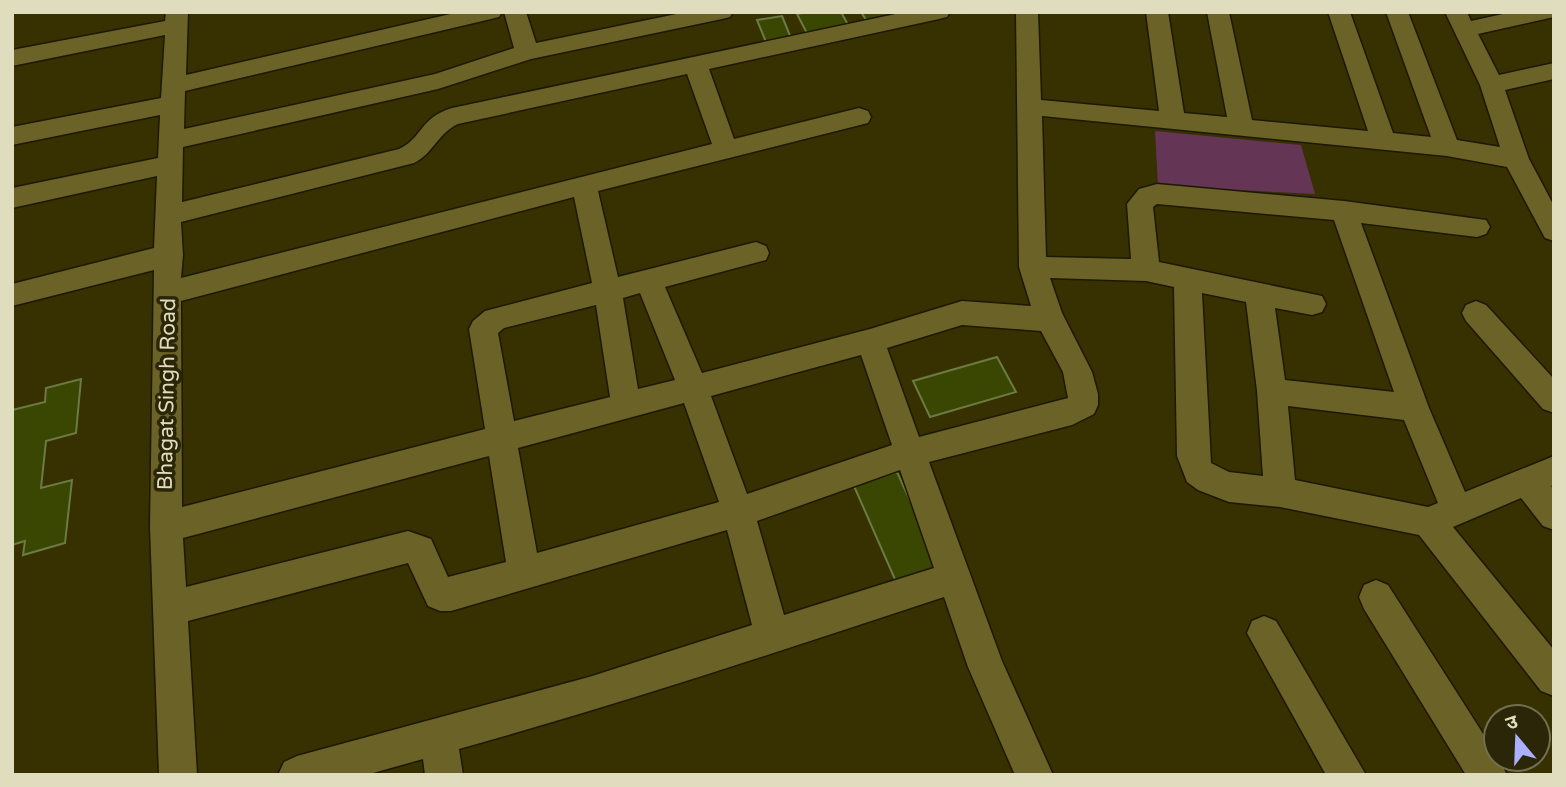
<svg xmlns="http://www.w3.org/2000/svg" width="1566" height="787" font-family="'Varela Round','Noto Sans Devanagari',sans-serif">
  <rect width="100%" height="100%" fill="#373000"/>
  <path fill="#653555" d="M1155 131 1301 145 1315 194 1158 186Z"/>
  <g fill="#3a4702" stroke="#6c7a43" stroke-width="2">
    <path d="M807 12H841L851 30 810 39 797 14Z"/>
    <path d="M861 12H890L895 20 870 26Z"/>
    <path d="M782 16 793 43 768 47 757 20Z"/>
    <path d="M997 357 1016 392 930 417 913 381Z"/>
    <path d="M81 379 76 433 46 441 41 488 72 480 65 543 23 555 25 541 12 545V410L45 402 46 388Z"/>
    <path d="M897 472 941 568 897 584 854 486Z"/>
  </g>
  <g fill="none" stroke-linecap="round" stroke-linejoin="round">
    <defs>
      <g id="street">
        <path d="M166 12H188L186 75 459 12H502L499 17 491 19 185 91 184 129 435 74 514 48 504 12H526L536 43 686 12H733L730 17 722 19 531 59 438 89 183 147 182 202 399 149C423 138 419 118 452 108L905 12H950L947 17 939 19 709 69 734 139 859 108 868 111 871 117 868 123 598 191 618 277 756 242 766 246 769 253 766 260 665 287 702 373 870 329 962 301 1031 306 1019 267 1016 12H1038L1041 100 1159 111 1146 12H1168L1184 113 1227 117 1207 12H1229L1252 120 1368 131 1328 12H1350L1393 133 1431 137 1386 12H1408L1457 140 1500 147 1480 85 1445 12H1467L1471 21 1512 12H1554V17L1478 34 1499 75 1554 63V79L1505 90 1529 159 1554 206V241L1545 238 1507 167 1447 156 1042 116 1046 257 1131 259 1127 204 1139 189 1157 184 1344 201 1486 220 1490 227 1486 234 1477 237 1361 223 1429 408 1465 492 1554 456V485L1551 486 1554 490V530L1543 526 1521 498 1453 527 1554 650V696L1541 691 1419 535 1280 507 1229 502 1198 490 1187 482 1177 456 1174 287 1146 281 1050 278 1062 313 1092 372 1098 394V405L1094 414 1072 425 929 462 1002 661 1053 775H1015L968 667 944 597C783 650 624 703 459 749L463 775H425L423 759 366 775H278L284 762 297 756 589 677 752 625 727 530 451 611H440L428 606 408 563 188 621 197 775H159L150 527 154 270 12 306V284L154 248 157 176 12 208V188L158 158 160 115 12 145V127L161 98 165 35 12 66V50L165 21ZM687 74 712 144 181 278 183 255 181 222 414 163C433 154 438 133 458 124ZM574 197 592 283 485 311 473 321 469 329 485 429 182 507 181 301ZM1157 204 1334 220 1394 392 1285 380 1275 308 1312 315 1322 312 1326 304 1322 296 1159 262 1153 207ZM640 293 675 380 638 389 623 298ZM1202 293 1246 302 1257 391 1263 476 1229 472 1211 463ZM596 305 610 397 514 421 498 333 504 328ZM962 325 1041 331 1063 372 1068 398 919 437 887 348ZM861 355 892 445 747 494 711 396ZM684 403 719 502 537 553 518 448ZM1288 406 1404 420 1438 503 1428 507 1295 480ZM489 456 506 562 448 577 431 539 408 531 186 587 183 538ZM900 470 934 568 784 615 757 521Z"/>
        <path d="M1476 301 1486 305 1554 379V413L1543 409 1466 321 1462 313 1466 305Z"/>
        <path d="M1376 580 1388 585 1496 754V759H1499L1507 775H1466L1364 609 1359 597 1364 585Z"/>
        <path d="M1264 616 1276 621 1366 775H1326L1247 633 1252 621Z"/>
      </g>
    </defs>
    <use href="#street" stroke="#1d1800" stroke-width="3"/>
    <use href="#street" fill="#6b6227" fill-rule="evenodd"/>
  </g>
  <g text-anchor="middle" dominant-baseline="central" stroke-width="7" stroke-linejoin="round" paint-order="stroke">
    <g font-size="21" fill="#e0dcbe" stroke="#2b2607">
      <text transform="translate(167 394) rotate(-89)">Bhagat Singh Road</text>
    </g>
  </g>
  <rect width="1566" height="787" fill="none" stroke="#e0dcbe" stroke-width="28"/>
  <g transform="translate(1517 738) rotate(341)"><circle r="33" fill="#2b2607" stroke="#736f50" stroke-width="2"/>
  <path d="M0-5L12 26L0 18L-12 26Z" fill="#aab0fb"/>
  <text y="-10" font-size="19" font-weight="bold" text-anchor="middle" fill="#e0dcbe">उ</text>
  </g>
</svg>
